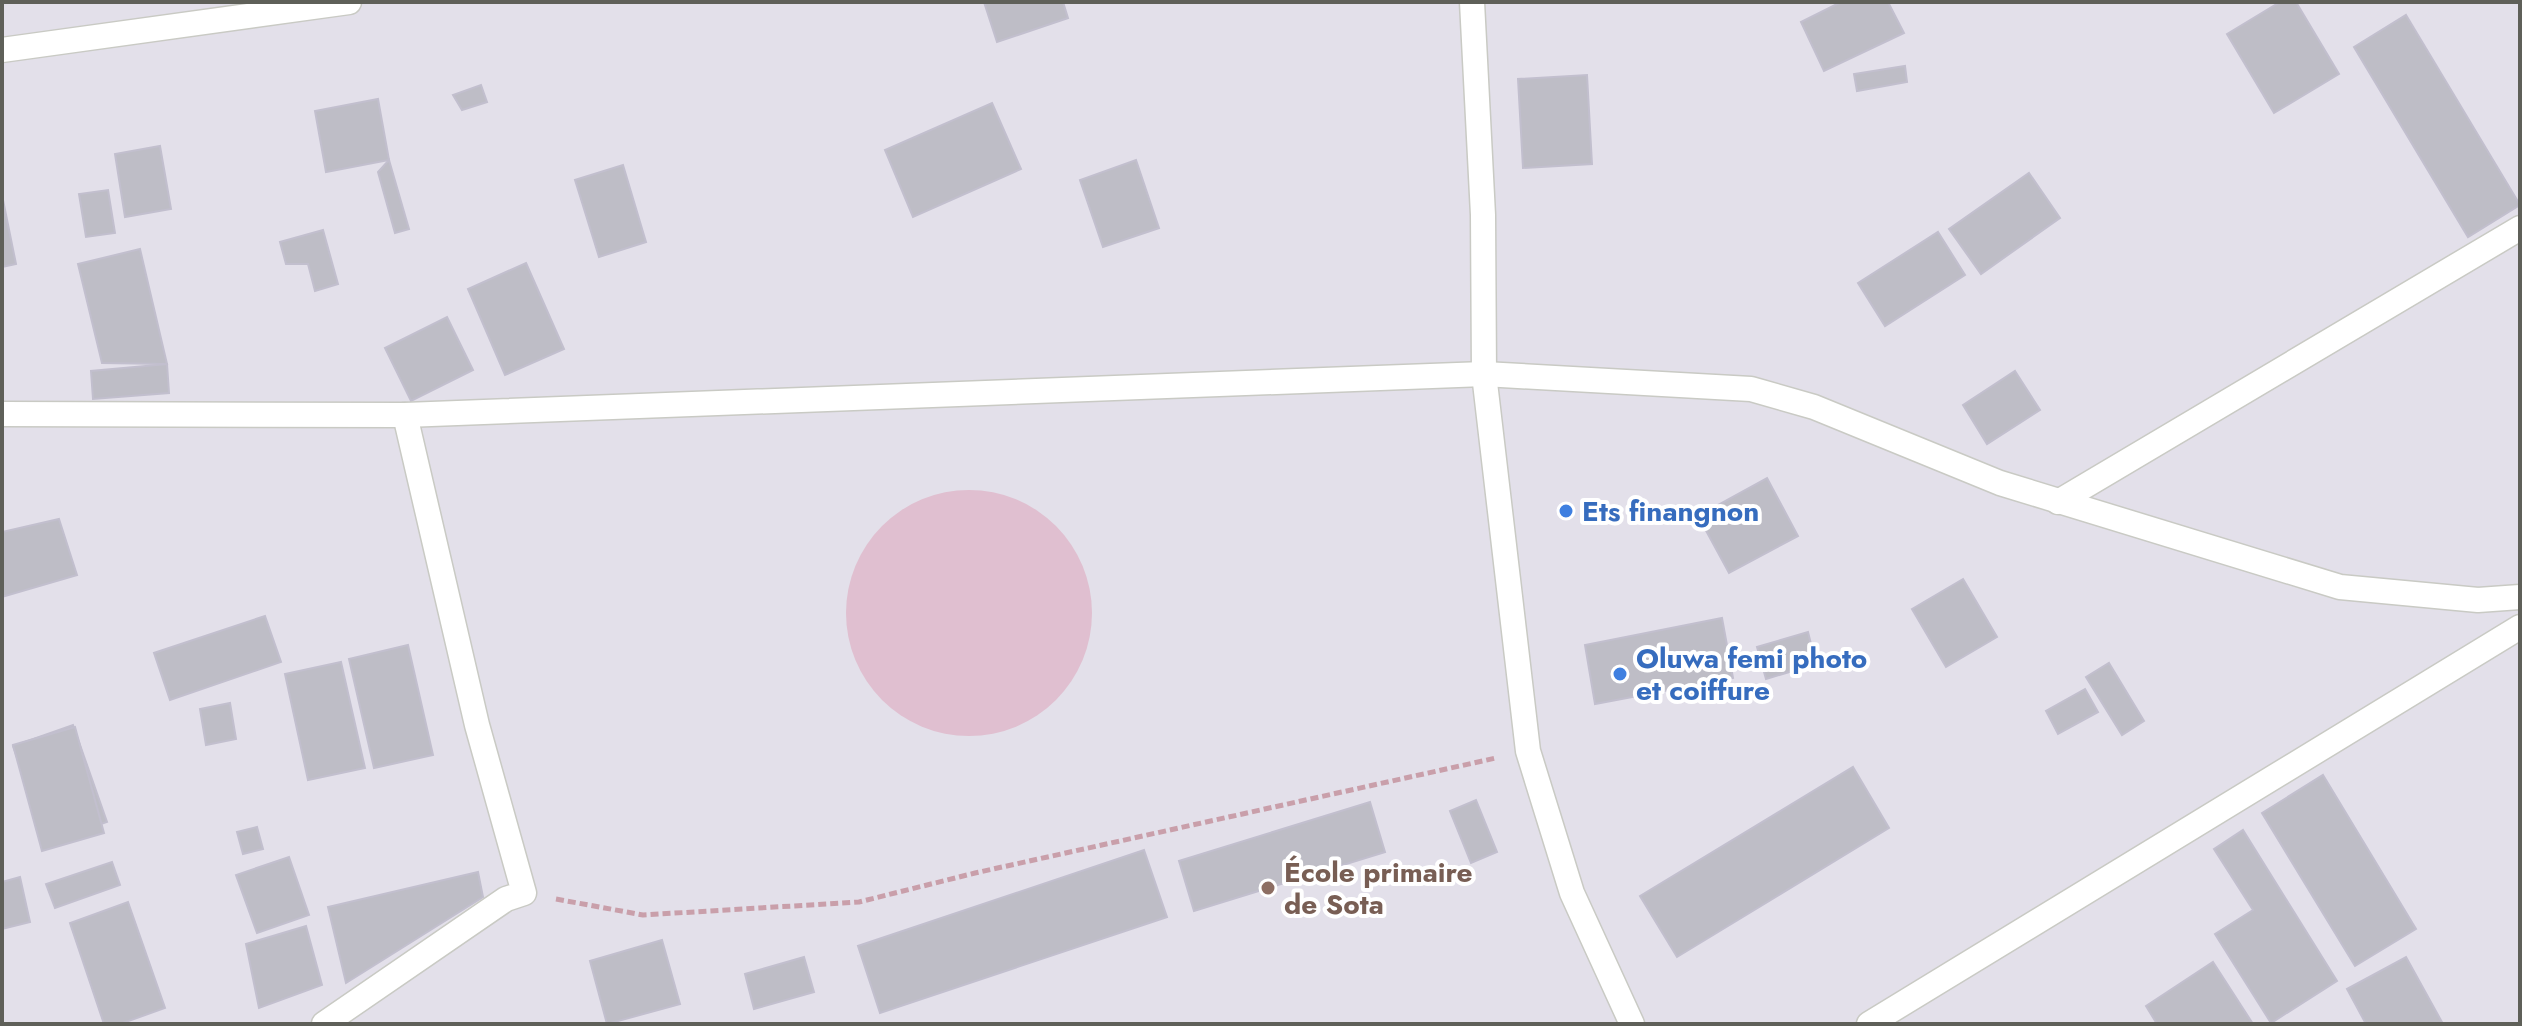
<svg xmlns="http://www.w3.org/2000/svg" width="2522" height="1026" font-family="Jost,sans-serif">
  <rect width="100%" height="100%" fill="#e3e0ea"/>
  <circle fill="#e0bfd0" cx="969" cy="613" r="123"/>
  <g fill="#bebdc6" stroke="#c2bfce" stroke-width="2">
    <path d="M984 2H1063L1068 18 997 42Z"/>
    <path d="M1841 2H1888L1904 33 1824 71 1801 22Z"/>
    <path d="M2280 2H2296L2339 74 2274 113 2227 34Z"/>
    <path d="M2406 15 2520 205 2468 237 2354 47Z"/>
    <path d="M1905 66 1907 82 1857 91 1854 74Z"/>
    <path d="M1587 75 1592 164 1523 168 1518 79Z"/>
    <path d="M481 85 487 102 462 110 453 95Z"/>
    <path d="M378 99 389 160 326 172 315 111Z"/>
    <path d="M992 103 1021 169 913 217 885 150Z"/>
    <path d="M160 146 171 209 125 217 115 154Z"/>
    <path d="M389 160 409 229 395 233 378 172Z"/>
    <path d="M1136 160 1159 228 1103 247 1080 180Z"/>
    <path d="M623 165 646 242 599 257 575 180Z"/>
    <path d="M2029 173 2060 218 1981 274 1949 229Z"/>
    <path d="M108 190 115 233 86 237 79 194Z"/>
    <path d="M2 195 16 264 2 267Z"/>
    <path d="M323 230 338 284 315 291 308 264H286L280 242Z"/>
    <path d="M1938 232 1965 275 1885 326 1858 283Z"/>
    <path d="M140 249 167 364 102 363 78 264Z"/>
    <path d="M526 263 564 349 505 375 468 289Z"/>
    <path d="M447 317 473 370 411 401 385 348Z"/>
    <path d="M167 364 169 393 93 399 91 371Z"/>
    <path d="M2015 371 2040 410 1987 444 1963 405Z"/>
    <path d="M1767 478 1798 536 1729 573 1698 516Z"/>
    <path d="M59 519 77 575 2 597V532Z"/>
    <path d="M1963 579 1997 637 1946 667 1912 609Z"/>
    <path d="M265 616 281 662 170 700 154 653Z"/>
    <path d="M1722 618 1733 678 1595 704 1585 645Z"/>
    <path d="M1808 632 1816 664 1766 679 1757 647Z"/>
    <path d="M408 645 433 755 374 768 349 659Z"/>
    <path d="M341 662 365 768 308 780 285 674Z"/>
    <path d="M2109 663 2144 721 2122 735 2086 677Z"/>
    <path d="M2085 689 2098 712 2058 734 2046 711Z"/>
    <path d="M230 703 236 739 206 745 200 709Z"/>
    <path d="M73 725 107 822 47 843 13 746Z"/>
    <path d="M75 727 104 833 42 851 13 745Z"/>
    <path d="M1853 767 1889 828 1677 957 1640 896Z"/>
    <path d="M2323 775 2416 929 2355 966 2262 813Z"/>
    <path d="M1476 800 1497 852 1471 863 1450 811Z"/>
    <path d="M1370 802 1385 852 1194 911 1179 861Z"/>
    <path d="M257 827 263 849 243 854 237 832Z"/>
    <path d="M2243 830 2337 981 2271 1023 2215 934 2253 910 2214 849Z"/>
    <path d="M1144 850 1167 917 880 1013 858 946Z"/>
    <path d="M289 857 309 915 257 933 236 875Z"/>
    <path d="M112 862 120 885 55 908 46 884Z"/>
    <path d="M478 872 483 897 346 983 328 907Z"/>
    <path d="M20 877 30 922 2 929V882Z"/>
    <path d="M128 902 165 1008 120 1024H104L70 923Z"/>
    <path d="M306 926 322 985 259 1008 246 944Z"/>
    <path d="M662 940 680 1004 607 1024 590 961Z"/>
    <path d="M804 957 814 992 754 1009 745 974Z"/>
    <path d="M2406 957 2443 1024H2366L2347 989Z"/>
    <path d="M2213 962 2253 1024H2157L2146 1006Z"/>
  </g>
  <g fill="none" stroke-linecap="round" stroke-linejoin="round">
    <defs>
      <g id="minor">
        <path d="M1472 2 1483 215 1484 374 1528 751 1572 893 1632 1024"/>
        <path d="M2 50 349 2"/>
        <path d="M2 414 405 415 1484 374 1751 389 1814 407 2000 483 2340 587 2478 600 2520 597"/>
        <path d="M2058 502 2520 228"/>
        <path d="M324 1024 506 899 524 893 477 725 405 415"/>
        <path d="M1869 1024 2520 627"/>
      </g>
    </defs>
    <use href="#minor" stroke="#c9cac4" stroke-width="27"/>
    <path stroke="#c99faa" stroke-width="5" stroke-dasharray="8 4" stroke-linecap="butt" d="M556 899 643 915 859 902 975 873 1496 758"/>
    <use href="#minor" stroke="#fff" stroke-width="24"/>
  </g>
  <g fill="#3f7fe0" stroke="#fff" stroke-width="3">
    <circle cx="1566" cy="511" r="8"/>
    <circle cx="1620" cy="674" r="8"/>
  </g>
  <circle fill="#8d6e63" stroke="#fff" stroke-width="3" cx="1268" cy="888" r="8"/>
  <g text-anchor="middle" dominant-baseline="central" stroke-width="8" stroke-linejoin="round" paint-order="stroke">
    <g font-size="28" font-weight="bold" fill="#366cbe" stroke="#fff" text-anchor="start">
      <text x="1582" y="511">Ets finangnon</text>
      <text x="1636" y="658">Oluwa femi photo<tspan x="1636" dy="32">et coiffure</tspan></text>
    </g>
    <g font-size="28" font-weight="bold" fill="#785e54" stroke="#fff" text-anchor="start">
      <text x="1284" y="872">École primaire<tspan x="1284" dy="32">de Sota</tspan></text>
    </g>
  </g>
  <rect width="2522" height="1026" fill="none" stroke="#5f6059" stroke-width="8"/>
</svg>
